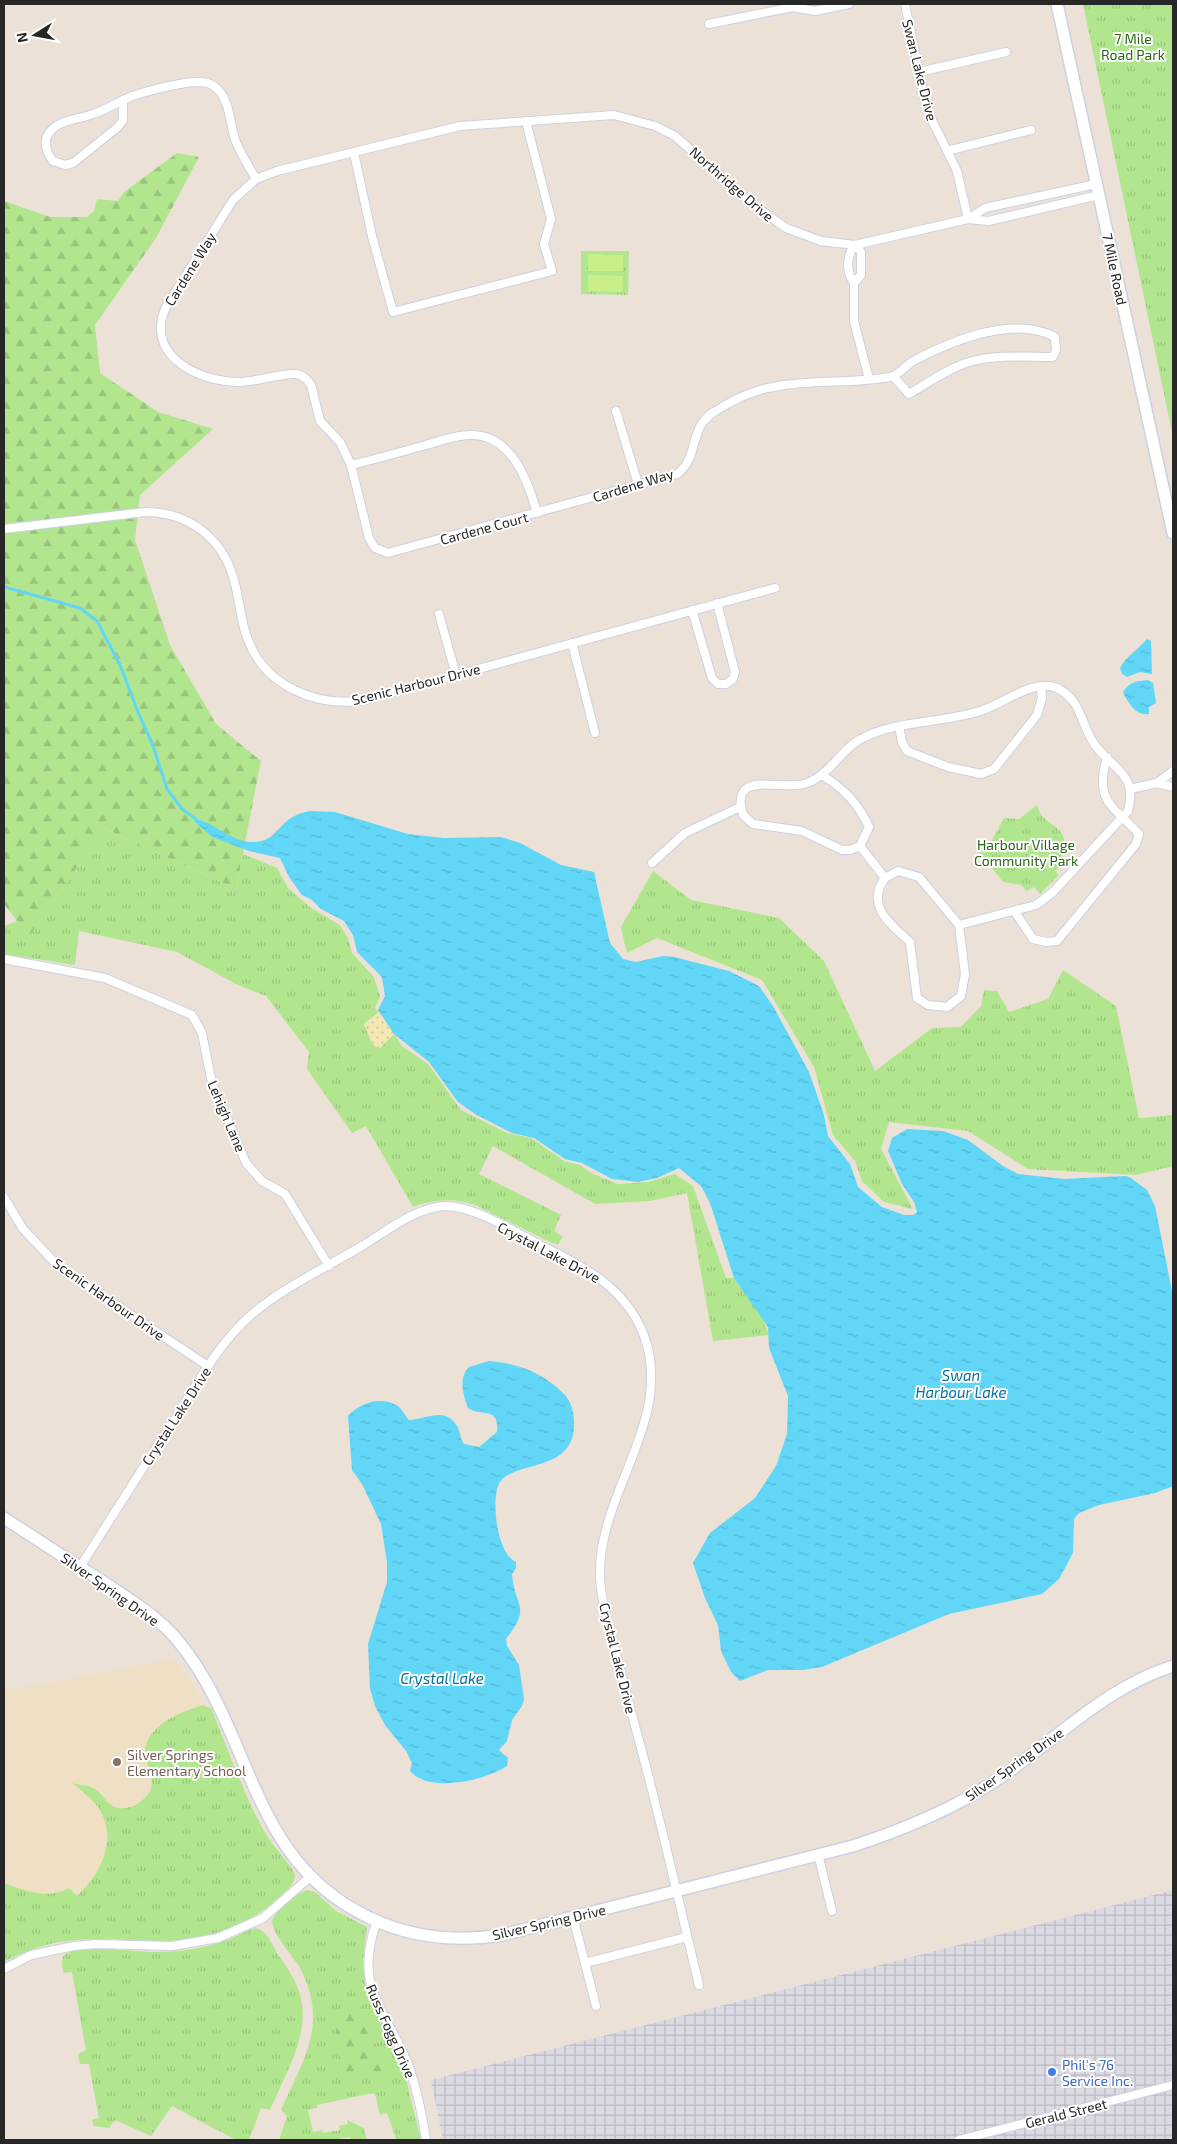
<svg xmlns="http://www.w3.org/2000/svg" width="1177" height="2144" font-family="'Exo 2',sans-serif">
  <defs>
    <pattern id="industrial-grid" width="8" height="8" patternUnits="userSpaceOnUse" patternTransform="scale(1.25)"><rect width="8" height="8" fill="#dbd9e2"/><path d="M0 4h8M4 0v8" fill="none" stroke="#bcbac2"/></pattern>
    <pattern id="grass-tufts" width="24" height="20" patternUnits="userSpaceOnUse" patternTransform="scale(1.25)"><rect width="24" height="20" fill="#b1e68f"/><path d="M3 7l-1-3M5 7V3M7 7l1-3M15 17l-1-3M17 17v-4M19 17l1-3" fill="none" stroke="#98c57b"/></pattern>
    <pattern id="forest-firs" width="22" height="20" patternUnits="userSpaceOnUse" patternTransform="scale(1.25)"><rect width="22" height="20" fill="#b1e68f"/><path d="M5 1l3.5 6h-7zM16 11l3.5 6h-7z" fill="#98c57b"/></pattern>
    <pattern id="sand-dots" width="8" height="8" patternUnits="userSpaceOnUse" patternTransform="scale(1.25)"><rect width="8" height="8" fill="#f4e7b6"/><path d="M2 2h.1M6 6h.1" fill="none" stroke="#d1c69c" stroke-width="1.8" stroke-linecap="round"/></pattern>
    <pattern id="water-ripples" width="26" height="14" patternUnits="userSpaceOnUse" patternTransform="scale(1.25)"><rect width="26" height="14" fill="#61d6f6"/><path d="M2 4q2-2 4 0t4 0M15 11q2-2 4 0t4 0" fill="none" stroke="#54b8d3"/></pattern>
  </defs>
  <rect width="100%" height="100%" fill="#ebe1d7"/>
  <path fill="url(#industrial-grid)" d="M1173 1890V2140H443L431 2080Z"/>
  <path fill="#efdfc4" d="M174 1659 198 1691 261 1834 4 1934V1691Z"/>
  <g fill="url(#grass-tufts)">
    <path d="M1083 4H1173V437Z"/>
    <path d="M581 251H629L628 295 581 294Z"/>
    <path d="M1037 805C1041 824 1060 823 1064 839L1059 867 1055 871 1059 875 1040 894 1034 887 1027 891 1021 885 1003 882 978 850 991 842 1004 818 1019 819Z"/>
    <path d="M104 828 236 889 243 854 277 868 288 888 311 908 340 925 348 938 352 953 374 977 380 997 375 1008 379 1012 364 1024 372 1043 377 1048H380L394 1034 403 1047 428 1064 461 1110 507 1133 531 1138 564 1161 580 1165 591 1173 618 1184 648 1182 675 1174 693 1186 726 1278H734L763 1318 769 1335 713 1341 687 1193 650 1201 595 1204 493 1146 479 1174 561 1215 554 1231 563 1237 558 1244 552 1243 475 1205C453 1198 435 1199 413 1207L366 1126 352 1133 307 1069 309 1052 266 996 238 985 177 952 79 931 75 965 4 954V926L17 921 29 937Z"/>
    <path d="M653 871 691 900 779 918 824 961 875 1071 932 1028 961 1027 981 1006 984 990 997 991 1009 1012 1048 999 1063 970 1116 1006 1139 1118 1173 1115V1166L1136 1175 1028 1169 968 1131 889 1122 881 1149 913 1209 884 1202 862 1181 855 1161 833 1135 814 1067 762 980 657 938 627 953 621 927Z"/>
    <path d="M203 1705 211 1708C228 1749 245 1799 267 1836 272 1845 295 1869 295 1876 295 1885 283 1893 277 1899 245 1929 197 1942 155 1941 123 1940 92 1937 60 1942 41 1945 21 1953 4 1962V1883C26 1891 47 1900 69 1888L77 1896C100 1875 118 1841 100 1810 93 1799 82 1791 72 1783 78 1785 90 1785 95 1789 104 1795 106 1805 118 1808 126 1809 135 1807 140 1802 167 1783 138 1764 147 1742 157 1720 182 1712 203 1705Z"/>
    <path d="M307 1890 315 1892 336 1911 367 1927 363 1959 365 1984 405 2075 421 2140H393L396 2139 387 2113 380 2115 375 2094H368L317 2105V2108L308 2110 313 2132 322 2130 323 2133 340 2130 339 2126 348 2124 347 2120 364 2128 367 2140H351L350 2137 333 2140H279L287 2116 281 2110C304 2058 329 2024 300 1968 292 1954 275 1938 272 1922 274 1911 297 1893 307 1890Z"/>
    <path d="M255 1928C267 1930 272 1944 277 1953 284 1964 292 1974 297 1986 315 2028 286 2072 270 2110L261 2108 249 2140H236L172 2106 151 2136 115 2120 109 2128 94 2126 92 2120 99 2118 89 2064H80L78 2054 86 2050 72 1972 63 1973 62 1963 63 1956C81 1941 136 1953 158 1952 182 1952 205 1948 227 1940 236 1937 245 1931 255 1928Z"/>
  </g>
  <g fill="url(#forest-firs)">
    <path d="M177 153 199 157 156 238 95 325 100 373 158 412 213 429 140 495 135 540 170 645 216 724 261 761 236 889 104 828 29 937 4 904V201L50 217H87L94 211 97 199 118 201 124 192Z"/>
    <path d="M347 2000H354L359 2003 386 2070C374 2079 359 2075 345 2072 333 2055 333 2017 347 2000Z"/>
  </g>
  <path fill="url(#sand-dots)" d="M379 1012 394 1034 380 1048H377L372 1043 364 1024Z"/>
  <g fill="#c9ef89">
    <path d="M588 254 623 255V271H588Z"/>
    <path d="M588 275 623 276 622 292 588 291Z"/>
  </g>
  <g fill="url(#water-ripples)">
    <path d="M1147 639 1151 641 1152 674 1140 672 1127 677 1122 674 1120 668C1127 655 1138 650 1147 639Z"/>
    <path d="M1148 680 1153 683 1156 703 1149 707V714C1136 716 1128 703 1123 692 1129 682 1137 681 1148 680Z"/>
    <path d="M310 811 335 812 408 834 444 838 501 837 520 843 561 865 594 872 610 943 623 959 636 962 663 956 674 957 729 971 759 986 773 1006 809 1072 824 1115 828 1136 850 1164 858 1187 882 1207 904 1215H913L917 1212 914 1202 902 1184 888 1151 892 1138 907 1129 943 1131 968 1140 1003 1166 1018 1174 1064 1179 1126 1176 1131 1178 1147 1190 1155 1206 1173 1296V1486L1155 1493 1099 1505 1079 1513 1074 1519 1073 1553 1059 1579 1042 1594 949 1614 822 1667 803 1670H768L740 1681 731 1672 721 1651 718 1625 705 1598 693 1563 710 1533 755 1498 776 1466 787 1434 788 1396 769 1348 768 1327 734 1278 710 1203 701 1186 679 1168 657 1178 638 1182 612 1179 582 1163 565 1159 534 1138 512 1133 475 1114 458 1102 429 1062 394 1034 378 1010 385 996 382 977 357 952 353 935 344 921 321 909 312 900 302 895 289 877 280 858 249 851 212 837 194 821 196 819C215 823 231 842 252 842 280 843 277 816 310 811Z"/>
    <path d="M489 1361C517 1363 544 1373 564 1394 571 1401 574 1412 574 1422 576 1473 515 1460 500 1482 490 1497 497 1555 516 1562V1568L512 1574C515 1609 532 1605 506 1639L507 1646 519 1665 524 1699 522 1706 512 1720 507 1741 499 1750 508 1758 507 1766C486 1780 430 1794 410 1771L412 1763 406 1751 385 1725 375 1706 370 1689 368 1644 387 1582V1562L381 1524 362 1484 352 1470 348 1416C359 1403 381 1396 396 1405 403 1409 404 1415 409 1420 426 1419 445 1406 457 1426 460 1431 460 1439 464 1444L479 1447 497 1432C500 1406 481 1417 468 1408 463 1394 458 1379 469 1367Z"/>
  </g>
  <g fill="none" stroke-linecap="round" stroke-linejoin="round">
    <path stroke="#61d6f6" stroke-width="3" d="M4 587 80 608 97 621 120 665 138 712 152 743 167 789 182 809 196 819"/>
    <defs>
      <g id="street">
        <path d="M905 4 927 110 957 171 968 219"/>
        <path d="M709 24 793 7 815 11 849 4"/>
        <path d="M919 72 1006 52"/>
        <path d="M123 100V120L118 127 73 163 65 165 53 161C47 153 42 143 49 133 58 120 76 120 90 115 105 111 117 102 132 96 148 91 196 77 210 84 231 93 229 124 236 142 241 154 249 167 256 179"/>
        <path d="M947 151 1031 130"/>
        <path d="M354 153 372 236 393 312 552 271 544 244 551 219 526 121"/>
        <path d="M968 219 989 221 1099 195"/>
        <path d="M854 283C846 272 846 256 855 245L861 252V275L854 283V321L869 379"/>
        <path d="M893 376 909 394C925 385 940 374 956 367 986 353 1022 357 1053 357L1056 350 1055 337C1013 315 954 340 915 360 907 364 899 375 890 377 852 384 812 379 773 387 754 390 731 401 714 412 688 428 700 457 677 474L388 553 375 548 369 538 351 465 340 442 320 421 311 385C307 379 303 375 296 374 281 373 256 382 239 382 198 382 144 355 166 307L233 200 256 179 277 171 460 126 614 115 655 126 675 136 748 201 786 228 821 241 855 245 968 219 985 208 1096 184"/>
        <path d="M616 411 638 484"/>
        <path d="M351 465C376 459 401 452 426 445 440 441 455 435 470 435 511 434 528 480 537 513"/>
        <path d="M4 529 145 512C190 512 225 540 235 584 240 603 241 623 248 640 266 687 318 708 365 700L775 588"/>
        <path d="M692 610 712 678 718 684H726L733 679 735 672 717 603"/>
        <path d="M439 614 456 675"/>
        <path d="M572 643 595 733"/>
        <path d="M899 726 902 742 907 751 948 767 981 774 994 769 1037 715 1042 698 1041 688"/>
        <path d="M822 775C844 789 858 803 869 827L860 846"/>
        <path d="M1157 783 1173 771"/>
        <path d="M1130 789 1157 783 1173 787"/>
        <path d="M860 846 850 850H842L802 831 753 824 743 815C730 772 774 788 796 785 804 785 811 782 817 778 833 768 842 750 859 740 897 719 943 724 983 710 1004 703 1035 678 1057 688 1084 701 1081 730 1098 749 1118 772 1137 776 1128 811L1053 892 1036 905 959 925"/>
        <path d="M860 846 885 878C865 905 890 924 910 942L917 998 928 1005 947 1007 961 996 965 974 959 925"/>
        <path d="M652 863 685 833 740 807"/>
        <path d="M885 878 898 871 919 877 959 925"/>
        <path d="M1015 912 1033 939 1046 942 1057 941 1136 844 1139 834C1113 805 1094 803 1107 757"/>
        <path d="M4 959 105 978 192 1015 202 1033 212 1083 246 1163 262 1181 285 1194 329 1266"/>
        <path d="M4 1197 23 1229 60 1268 208 1366"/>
        <path d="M80 1567C111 1518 142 1469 174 1420 197 1384 218 1344 251 1315 284 1287 325 1268 362 1246 387 1231 416 1207 446 1206 474 1206 515 1232 540 1245 586 1267 632 1291 647 1345 669 1426 598 1495 600 1576 601 1600 608 1623 614 1647 623 1682 633 1717 642 1752 663 1829 680 1908 699 1985"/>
        <path d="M818 1854 832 1911"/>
        <path d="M573 1917 596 2006"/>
        <path d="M377 1921C353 1986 384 2007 407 2062 417 2087 422 2114 426 2140"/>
        <path d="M585 1963 687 1937"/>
        <path d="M4 1969 31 1955 74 1946 96 1944 172 1946 218 1938 263 1918 310 1877"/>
        <path d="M959 2140 1173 2085"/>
      </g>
      <g id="secondary">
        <path d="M1057 4 1173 533"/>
        <path d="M4 1518C35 1538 67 1559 99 1579 127 1598 157 1615 179 1642 254 1734 248 1861 370 1918 412 1938 456 1942 502 1935L853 1846C902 1830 949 1811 992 1783 1052 1744 1103 1688 1173 1666"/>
      </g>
    </defs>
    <use href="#street" stroke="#ccd1e2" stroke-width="10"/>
    <use href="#secondary" stroke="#ccd1e2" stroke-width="14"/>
    <use href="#street" stroke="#fff" stroke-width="8"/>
    <use href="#secondary" stroke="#fff" stroke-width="11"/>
  </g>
  <circle fill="#8d6e63" stroke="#fff" stroke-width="2" cx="117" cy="1762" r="5"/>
  <circle fill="#3f7fe0" stroke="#fff" stroke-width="2" cx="1052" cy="2072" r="5"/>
  <g text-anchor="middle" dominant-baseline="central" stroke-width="4" stroke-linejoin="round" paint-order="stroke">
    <g font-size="14" fill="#296714" stroke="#fff">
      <text x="1133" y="38">7 Mile<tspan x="1133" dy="16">Road Park</tspan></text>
      <text x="1026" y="844">Harbour Village<tspan x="1026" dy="16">Community Park</tspan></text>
    </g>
    <g font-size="14" fill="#272727" stroke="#fff">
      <text transform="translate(920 70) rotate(76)">Swan Lake Drive</text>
      <text transform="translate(732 184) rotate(41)">Northridge Drive</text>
      <text transform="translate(190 269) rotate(-58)">Cardene Way</text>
      <text transform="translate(1115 269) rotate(78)">7 Mile Road</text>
      <text transform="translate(633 485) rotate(-17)">Cardene Way</text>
      <text transform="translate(484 528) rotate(-15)">Cardene Court</text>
      <text transform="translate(416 684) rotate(-14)">Scenic Harbour Drive</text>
      <text transform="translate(227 1116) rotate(67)">Lehigh Lane</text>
      <text transform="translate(549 1252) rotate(28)">Crystal Lake Drive</text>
      <text transform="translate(109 1299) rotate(35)">Scenic Harbour Drive</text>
      <text transform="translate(176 1416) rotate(-57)">Crystal Lake Drive</text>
      <text transform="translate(110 1589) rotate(35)">Silver Spring Drive</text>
      <text transform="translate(618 1658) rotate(76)">Crystal Lake Drive</text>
      <text transform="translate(1014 1764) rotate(-35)">Silver Spring Drive</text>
      <text transform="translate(549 1922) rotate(-13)">Silver Spring Drive</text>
      <text transform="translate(391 2031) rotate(66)">Russ Fogg Drive</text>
      <text transform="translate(1066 2113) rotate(-14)">Gerald Street</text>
    </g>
    <g font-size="14" fill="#785e54" stroke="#fff" text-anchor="start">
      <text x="127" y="1754">Silver Springs<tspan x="127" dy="16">Elementary School</tspan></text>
    </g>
    <g font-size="14" fill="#366cbe" stroke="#fff" text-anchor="start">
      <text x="1062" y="2064">Phil's 76<tspan x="1062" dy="16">Service Inc.</tspan></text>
    </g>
    <g font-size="15" font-style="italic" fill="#05719d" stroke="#fff">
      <text x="961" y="1375">Swan<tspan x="961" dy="17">Harbour Lake</tspan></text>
      <text x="442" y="1678">Crystal Lake</text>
    </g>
  </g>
  <rect width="1177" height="2144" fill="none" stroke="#272727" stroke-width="10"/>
  <g transform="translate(35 35) rotate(259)" stroke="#ffffff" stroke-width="4" paint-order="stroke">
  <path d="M0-4L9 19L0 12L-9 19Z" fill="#272727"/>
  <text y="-8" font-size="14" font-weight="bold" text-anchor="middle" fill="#272727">N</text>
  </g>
</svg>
